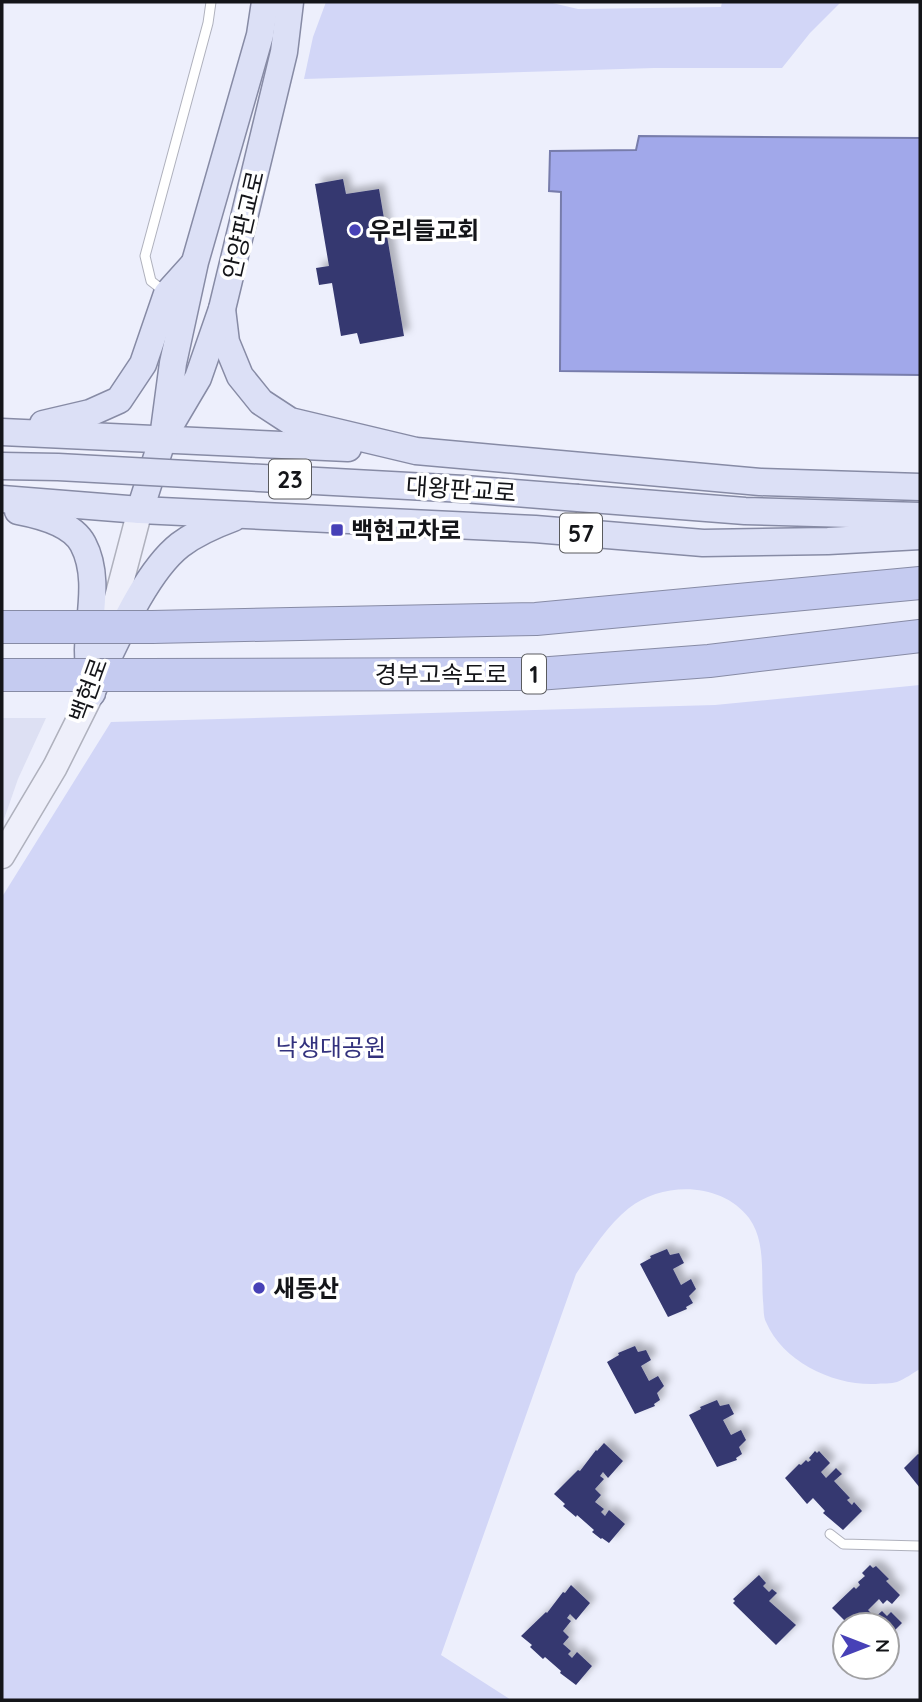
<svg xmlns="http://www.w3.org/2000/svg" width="922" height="1702" font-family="Quicksand,'Noto Sans KR',sans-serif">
  <defs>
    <filter id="shadow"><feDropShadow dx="6" dy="-6" stdDeviation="3.5" flood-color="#0004"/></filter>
  </defs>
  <rect width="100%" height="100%" fill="#edeffc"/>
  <path fill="#dde0f3" d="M2 718H46L18 779 2 825Z"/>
  <g fill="#d2d6f7">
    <path d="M326 2H548L578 9 721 7 722 2H841L810 33 782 68H654L304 79 313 37Z"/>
    <path d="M920 685V1369C913 1373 905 1379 897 1382 891 1384 882 1383 876 1384 834 1386 783 1362 766 1322 763 1316 764 1308 763 1301 761 1274 766 1241 749 1218 722 1182 663 1181 629 1208 607 1226 592 1250 576 1274L441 1655 511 1700H2V897L111 722 715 705Z"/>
  </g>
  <path fill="#a1a8ea" stroke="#777cab" stroke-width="2" d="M639 136 920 138V375L560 371 561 192 549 191 550 151 636 150Z"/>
  <g fill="#353870" filter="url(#shadow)">
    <path d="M343 179 346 194 379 189 404 336 360 344 357 333 341 336 332 283 319 285 316 268 329 266 315 184Z"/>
    <path d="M667 1249 670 1255 679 1253 684 1263 673 1269 681 1285 691 1279 696 1289 689 1296 693 1303 686 1307 687 1309 668 1317 640 1264 651 1258 650 1256Z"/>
    <path d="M635 1346 638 1352 646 1350 651 1360 641 1366 649 1381 658 1376 664 1386 657 1393 660 1400 654 1404 655 1406 635 1414 607 1362 619 1355 618 1353Z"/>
    <path d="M717 1400 720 1406 729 1404 734 1414 723 1420 731 1435 741 1430 746 1440 739 1447 742 1454 736 1458 737 1460 717 1467 689 1415 701 1409 700 1407Z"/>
    <path d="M604 1443 623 1461 608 1478 603 1472 600 1476 604 1479 595 1489 601 1495 595 1502 604 1509 601 1512 605 1516 609 1510 625 1524 609 1543 602 1538 601 1539 592 1532 594 1530 577 1515 576 1517 563 1506 565 1504 554 1494 578 1470 580 1471 596 1450 597 1451Z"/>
    <path d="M815 1451 817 1453 819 1451 830 1463 821 1472 826 1478 836 1468 842 1474 834 1481 850 1498 847 1500 852 1505 854 1502 862 1511 843 1530 823 1513 825 1511 813 1498 807 1504 785 1478 799 1464 801 1465 806 1460 808 1462 811 1460 809 1458Z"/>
    <path d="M918 1454 920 1455V1488L904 1468Z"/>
    <path d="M870 1565 873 1568 876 1566 889 1579 886 1581 900 1595 892 1604 887 1600 883 1604 879 1599 868 1610 875 1617 882 1611 887 1616 891 1612 902 1623 889 1636 891 1638 887 1642V1625H849L832 1608 854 1587 856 1589 860 1585 858 1582 865 1576 862 1573Z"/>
    <path d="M759 1575 766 1583 763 1586 769 1592 772 1589 777 1593 769 1601 796 1625 776 1645 733 1603 735 1601 733 1599Z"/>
    <path d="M571 1585 590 1603 576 1620 570 1614 567 1618 571 1621 563 1631 569 1637 563 1644 571 1651 568 1654 572 1658 577 1652 592 1666 576 1685 560 1673 561 1671 545 1657 543 1659 530 1647 532 1645 521 1636 546 1612 547 1613 563 1592 565 1593Z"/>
  </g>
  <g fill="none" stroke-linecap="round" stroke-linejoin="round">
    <defs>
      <g id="lane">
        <path d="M165 292 151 281 145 256 208 23 211 2"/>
        <path d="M830 1534 843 1544 920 1546"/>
      </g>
      <path id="secondary" d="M2 856 55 767 92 693 140 510"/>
      <g id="primary">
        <path d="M222 309 226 342 240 376 261 402 290 421 416 451 760 482 920 487"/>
        <path d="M43 424 90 413 119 400 143 364 167 294 194 264"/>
        <path d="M169 427 198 378 222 309 284 52 290 2"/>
        <path d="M2 432 348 448"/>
        <path d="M578 498 745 511 920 516"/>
        <path d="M2 499 140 510 535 529 703 543 828 541 920 536"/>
        <path d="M140 510 163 438 173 363 195 262 260 35 265 2"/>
        <path d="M18 511C39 515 72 523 83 544 100 576 89 616 88 650 88 664 90 679 92 693"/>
        <path d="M92 691C113 649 143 574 180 545 196 533 214 525 233 518"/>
      </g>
      <g id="highway">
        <path d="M2 627H67"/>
        <path d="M152 627 536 619 920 583"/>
        <path d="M2 675H59"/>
        <path d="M146 675 537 674 709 661 920 636"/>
      </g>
    </defs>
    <use href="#lane" stroke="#afb1bd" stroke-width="11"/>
    <use href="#secondary" stroke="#afb1bd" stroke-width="27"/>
    <use href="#primary" stroke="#878ba5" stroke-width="29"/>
    <use href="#highway" stroke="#878ba5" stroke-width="34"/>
    <use href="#lane" stroke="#fff" stroke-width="9"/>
    <use href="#secondary" stroke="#eeeffa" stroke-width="24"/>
    <use href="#primary" stroke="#dce0f6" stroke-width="26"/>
    <use href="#highway" stroke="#c5cbf0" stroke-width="32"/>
    <defs>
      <path id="primary-bridge" d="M2 466 58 467 464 489 578 498"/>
      <g id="highway-bridge">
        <path d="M67 627H152"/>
        <path d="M59 675H146"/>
      </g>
    </defs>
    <use href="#primary-bridge" stroke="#878ba5" stroke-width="29" stroke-linecap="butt"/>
    <use href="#highway-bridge" stroke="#878ba5" stroke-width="34" stroke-linecap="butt"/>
    <use href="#primary-bridge" stroke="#dce0f6" stroke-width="26"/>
    <use href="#highway-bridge" stroke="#c5cbf0" stroke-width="32"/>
  </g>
  <g fill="#4741b7" stroke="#fff" stroke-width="2.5">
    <circle cx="355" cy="230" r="7"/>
    <rect x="330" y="523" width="14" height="14" rx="3.5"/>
    <circle cx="259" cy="1288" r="7"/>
  </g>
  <g text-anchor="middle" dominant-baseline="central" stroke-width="7" stroke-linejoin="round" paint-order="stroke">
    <g fill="#fff" stroke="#5a5b5e" stroke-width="2">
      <rect x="269" y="459.5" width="42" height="39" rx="5"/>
      <rect x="560" y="513.5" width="42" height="39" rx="5"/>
      <rect x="522" y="654.5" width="24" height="39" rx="5"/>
    </g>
    <g font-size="23" font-weight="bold" fill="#141519">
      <text x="290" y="479">23</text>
      <text x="581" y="533">57</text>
      <text x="534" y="674">1</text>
    </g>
    <g font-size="24" fill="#141519" stroke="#fff">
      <text transform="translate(243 225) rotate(-77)">안양판교로</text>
      <text transform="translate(461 489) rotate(4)">대왕판교로</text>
      <text x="441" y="674">경부고속도로</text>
      <text transform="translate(88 690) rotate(-70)">백현로</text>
    </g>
    <g font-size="24" font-weight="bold" fill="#141519" stroke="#fff" text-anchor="start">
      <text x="369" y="230">우리들교회</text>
      <text x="351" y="530">백현교차로</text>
      <text x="273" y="1288">새동산</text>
    </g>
    <g font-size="24" fill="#32317d" stroke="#fff">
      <text x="331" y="1047">낙생대공원</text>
    </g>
  </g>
  <rect width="922" height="1702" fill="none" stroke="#141519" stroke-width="7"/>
  <g transform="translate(866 1646) rotate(90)"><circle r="33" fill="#ffffff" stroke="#a1a1a3" stroke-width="2"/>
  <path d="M0-5L12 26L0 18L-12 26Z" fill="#4741b7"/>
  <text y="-10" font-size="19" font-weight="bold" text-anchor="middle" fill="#141519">N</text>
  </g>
</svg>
